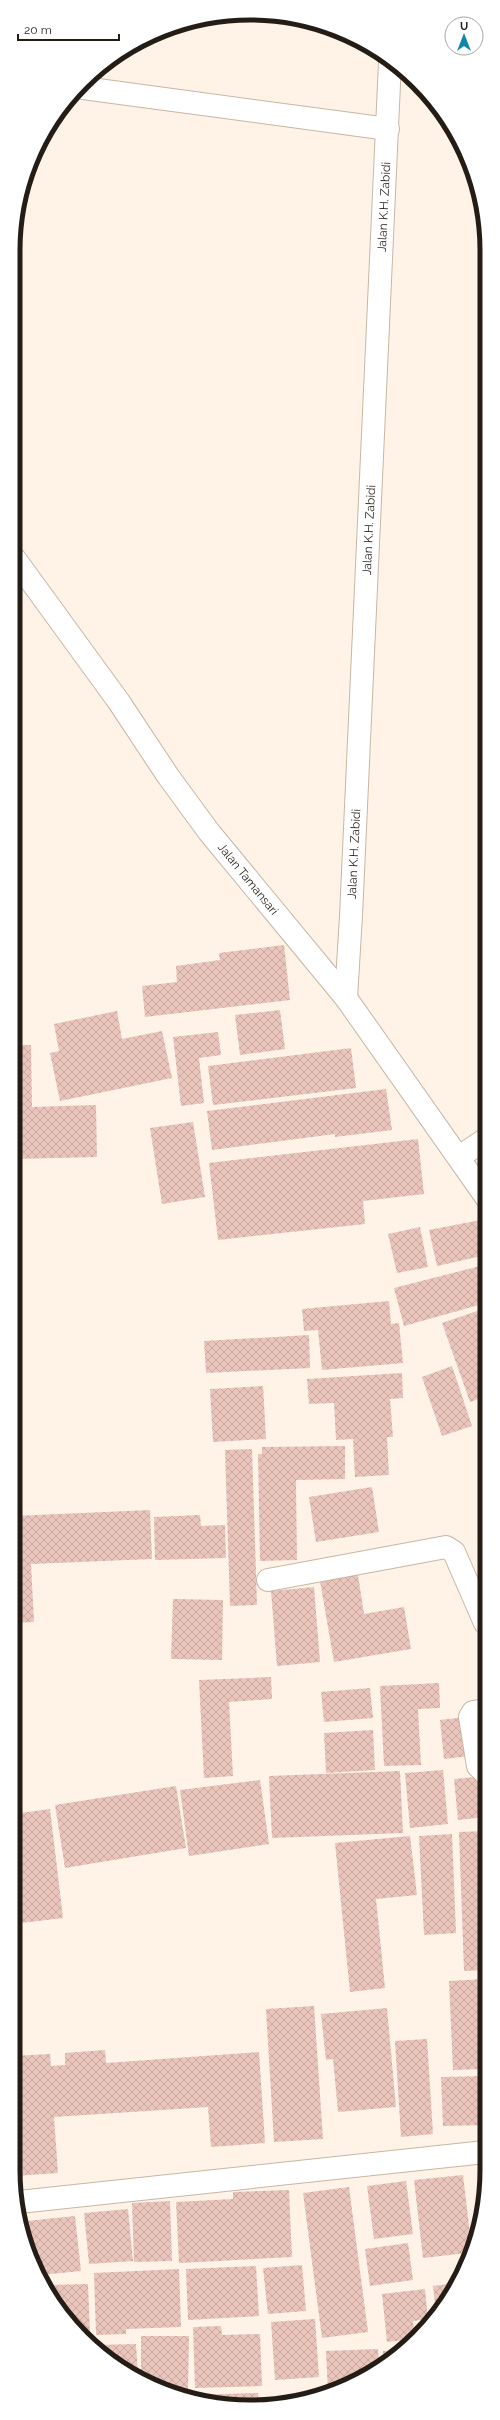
<svg xmlns="http://www.w3.org/2000/svg" width="500" height="2420" font-family="Raleway,sans-serif">
  <defs>
    <pattern id="building-cross-hatch" width="8" height="8" patternUnits="userSpaceOnUse"><rect width="8" height="8" fill="#eac5bc"/><path d="M0 0l8 8M0 8l8-8" fill="none" stroke="#c9a9a1"/></pattern>
  </defs>
  <rect width="100%" height="100%" fill="#fff3e7"/>
  <g fill="url(#building-cross-hatch)">
    <path d="M284 945 290 1000 145 1017 142 986 177 982 176 966 220 960 219 953Z"/>
    <path d="M280 1010 285 1049 240 1055 235 1015Z"/>
    <path d="M117 1011 122 1039 162 1031 172 1078 60 1101 50 1053 59 1051 54 1024Z"/>
    <path d="M218 1032 221 1055 199 1058 204 1103 181 1106 173 1037Z"/>
    <path d="M14 1045H31L32 1107 96 1105 97 1157 14 1159Z"/>
    <path d="M351 1048 356 1088 213 1105 208 1066Z"/>
    <path d="M386 1089 392 1130 335 1137V1134L212 1150 207 1111Z"/>
    <path d="M193 1122 205 1197 162 1204 150 1128Z"/>
    <path d="M418 1139 424 1194 363 1201 365 1224 218 1240 209 1163Z"/>
    <path d="M486 1219V1255L437 1266 429 1230Z"/>
    <path d="M420 1227 428 1267 397 1273 388 1234Z"/>
    <path d="M480 1266 486 1288V1303L404 1326 394 1288Z"/>
    <path d="M389 1301 391 1324 399 1323 403 1363 322 1370 318 1330 304 1331 302 1309Z"/>
    <path d="M486 1308V1396L470 1402 442 1323Z"/>
    <path d="M309 1335 310 1368 206 1373 204 1341Z"/>
    <path d="M452 1366 472 1426 442 1436 422 1377Z"/>
    <path d="M402 1373 403 1398 390 1399 393 1437H387L389 1475 355 1477 353 1439 336 1440 334 1403 309 1404 307 1379Z"/>
    <path d="M263 1386 266 1439 213 1442 210 1389Z"/>
    <path d="M345 1446V1479L296 1480 297 1560 260 1561 258 1454H262V1447Z"/>
    <path d="M252 1449 257 1605 230 1606 225 1450Z"/>
    <path d="M372 1487 379 1532 316 1542 309 1497Z"/>
    <path d="M150 1510 152 1559 31 1564 34 1622 14 1623V1516Z"/>
    <path d="M200 1515 201 1526 225 1525 226 1558 155 1560 154 1517Z"/>
    <path d="M358 1575 364 1614 404 1607 411 1649 334 1662 320 1581Z"/>
    <path d="M314 1587 320 1662 277 1666 271 1591Z"/>
    <path d="M173 1599 223 1600 222 1660 171 1659Z"/>
    <path d="M271 1677 272 1699 229 1702 233 1776 204 1778 199 1680Z"/>
    <path d="M439 1683 440 1708 418 1709 421 1765 384 1766 380 1686Z"/>
    <path d="M370 1688 373 1718 324 1722 321 1692Z"/>
    <path d="M466 1717 470 1756 444 1759 440 1720Z"/>
    <path d="M373 1730 375 1770 326 1773 324 1733Z"/>
    <path d="M443 1770 448 1824 410 1828 405 1773Z"/>
    <path d="M400 1771 403 1833 272 1838 269 1776Z"/>
    <path d="M485 1776V1817L458 1820 454 1779Z"/>
    <path d="M260 1780 269 1844 189 1856 180 1790Z"/>
    <path d="M176 1786 186 1848 65 1868 55 1805Z"/>
    <path d="M50 1809 63 1918 13 1924V1814Z"/>
    <path d="M485 1831V1970L464 1971 459 1832Z"/>
    <path d="M452 1834 456 1933 424 1935 419 1836Z"/>
    <path d="M410 1836 417 1895 376 1899 385 1988 350 1992 335 1843Z"/>
    <path d="M485 1979V2069L453 2070 449 1981Z"/>
    <path d="M314 2006 323 2139 274 2142 266 2009Z"/>
    <path d="M387 2008 396 2107 338 2112 333 2059 326 2060 321 2014Z"/>
    <path d="M427 2039 433 2134 401 2137 395 2041Z"/>
    <path d="M105 2050 106 2063 259 2052 265 2143 211 2147 208 2107 54 2117 58 2173 14 2176 13 2056 50 2054 51 2066 65 2065V2053Z"/>
    <path d="M485 2076V2125L443 2126 441 2077Z"/>
    <path d="M463 2175 471 2243 467 2253 423 2258 414 2180Z"/>
    <path d="M406 2181 413 2234 374 2239 367 2186Z"/>
    <path d="M349 2187 368 2332 322 2338 303 2193Z"/>
    <path d="M289 2190 292 2257 179 2263 176 2202 233 2199V2192Z"/>
    <path d="M170 2201 172 2261 134 2262 132 2203Z"/>
    <path d="M128 2209 133 2261 89 2264 84 2213Z"/>
    <path d="M75 2216 81 2271 41 2275 31 2261 27 2221Z"/>
    <path d="M408 2243 413 2280 370 2286 365 2249Z"/>
    <path d="M302 2265 306 2311 268 2314 263 2268Z"/>
    <path d="M256 2266 259 2316 188 2320 186 2269Z"/>
    <path d="M179 2269 181 2327 126 2329V2334L96 2335 94 2273Z"/>
    <path d="M457 2283 455 2288 436 2312 433 2286Z"/>
    <path d="M88 2284 90 2334H80L48 2285Z"/>
    <path d="M425 2289 428 2319 413 2321 415 2337 413 2339 387 2342 382 2294Z"/>
    <path d="M315 2319 319 2377 275 2380 271 2322Z"/>
    <path d="M221 2326 222 2335 260 2334 262 2386 195 2388 193 2327Z"/>
    <path d="M141 2336H189L188 2389H159L141 2376Z"/>
    <path d="M136 2344 138 2375 94 2345Z"/>
    <path d="M378 2349 379 2364 328 2393 326 2351Z"/>
    <path d="M402 2350 383 2362V2351Z"/>
    <path d="M258 2393 259 2403 235 2407 187 2395Z"/>
  </g>
  <g fill="none" stroke-linecap="round" stroke-linejoin="round">
    <defs>
      <g id="minor">
        <path d="M83 88 388 129"/>
        <path d="M346 998 351 916 390 62"/>
        <path d="M459 1157 486 1139"/>
        <path d="M268 1580 446 1547 454 1552 485 1623"/>
        <path d="M485 1773 478 1766 470 1717 473 1712 485 1710"/>
        <path d="M19 2202 485 2152"/>
      </g>
      <path id="major" d="M15 559 119 702 168 776 209 832 346 998 486 1197"/>
    </defs>
    <use href="#minor" stroke="#c8b6a2" stroke-width="24"/>
    <use href="#major" stroke="#c8b6a2" stroke-width="24"/>
    <use href="#minor" stroke="#fff" stroke-width="22"/>
    <use href="#major" stroke="#fff" stroke-width="22"/>
  </g>
  <g text-anchor="middle" dominant-baseline="central" stroke-width="3.5" stroke-linejoin="round" paint-order="stroke">
    <g font-size="12" fill="#241d16" stroke="#fff">
      <text transform="translate(384 207) rotate(-87)">Jalan K.H. Zabidi</text>
      <text transform="translate(369 530) rotate(-87)">Jalan K.H. Zabidi</text>
      <text transform="translate(354 854) rotate(-87)">Jalan K.H. Zabidi</text>
      <text transform="translate(248 879) rotate(51)">Jalan Tamansari</text>
    </g>
  </g>
  <path d="M0 0H500V2420H0ZM250 20H250A230 230 0 0 1 480 250V2170A230 230 0 0 1 250 2400H250A230 230 0 0 1 20 2170V250A230 230 0 0 1 250 20Z" fill="#fff" fill-rule="evenodd"/>
  <path fill="none" stroke="#241d16" stroke-width="5" d="M250 20H250A230 230 0 0 1 480 250V2170A230 230 0 0 1 250 2400H250A230 230 0 0 1 20 2170V250A230 230 0 0 1 250 20Z"/>
  <g transform="translate(464 36)"><circle r="19" fill="#ffffff" stroke="#a7a5a2"/>
  <path d="M0-3L7 15L0 10L-7 15Z" fill="#0e88ab"/>
  <text y="-6" font-size="11" font-weight="bold" text-anchor="middle" fill="#241d16">U</text>
  </g>
  <path d="M18 34v6h101v-6" fill="none" stroke="#241d16" stroke-width="2"/>
  <text x="24" y="34" font-size="12" fill="#241d16" stroke="#ffffff" stroke-width="3" paint-order="stroke">20 m</text>
</svg>
